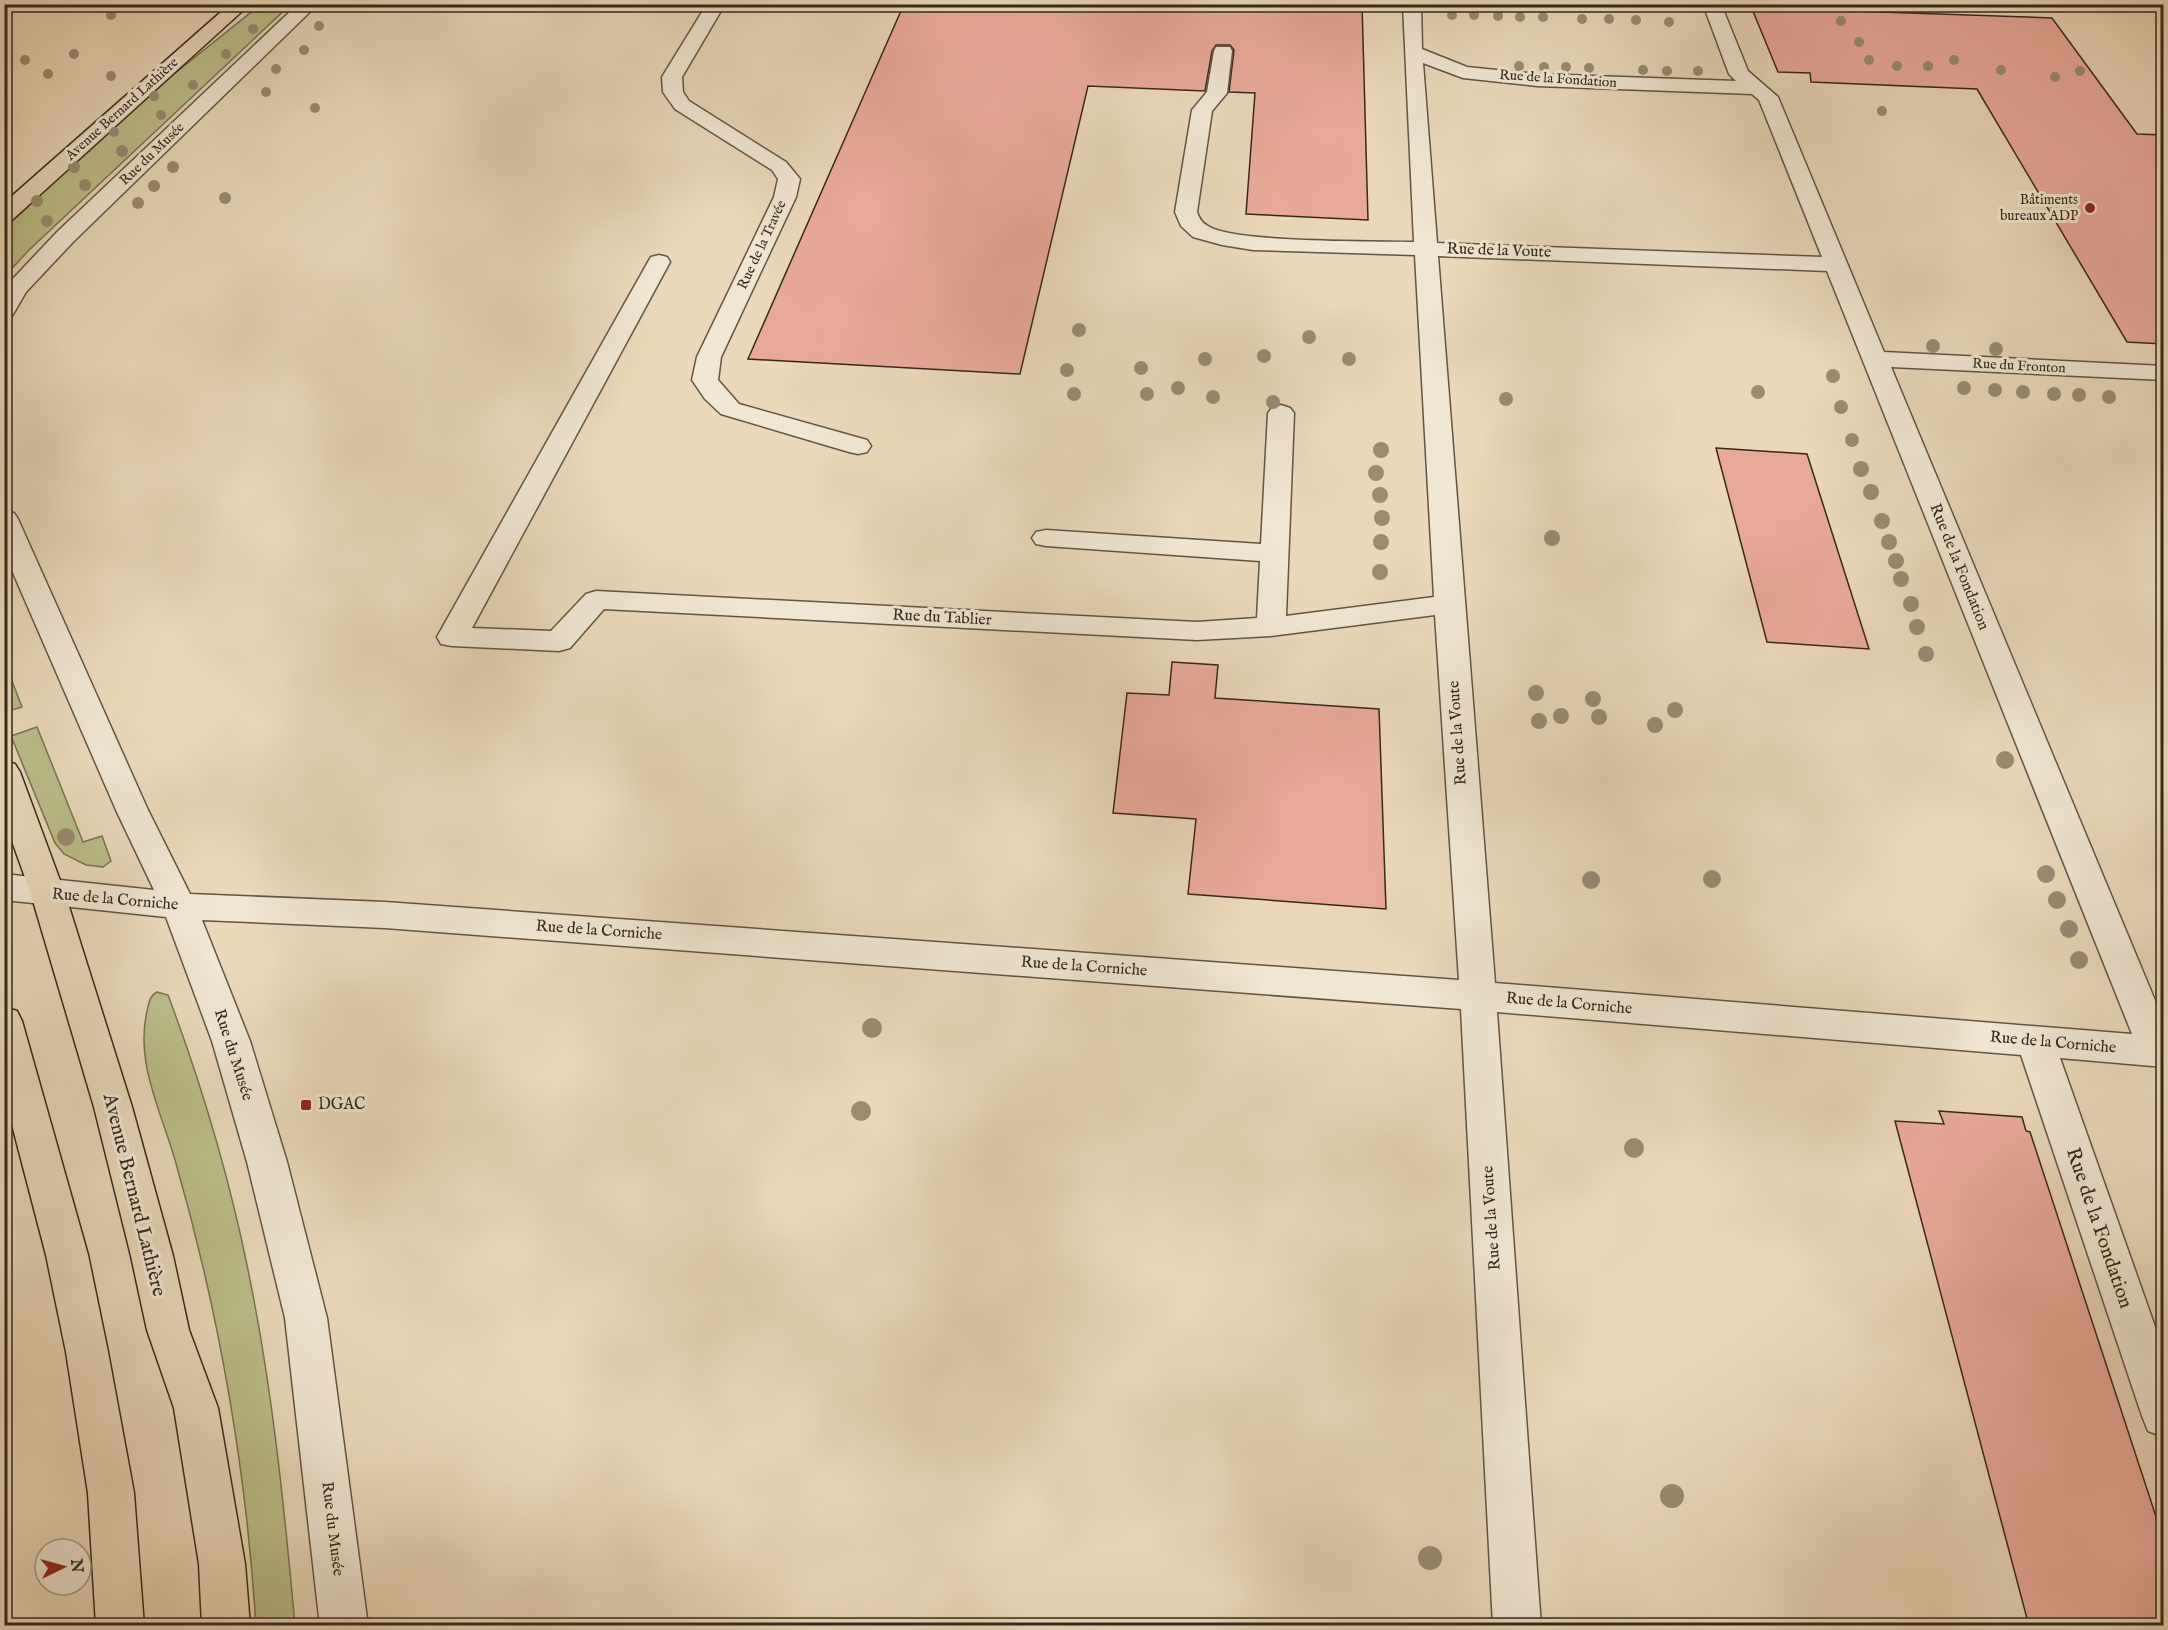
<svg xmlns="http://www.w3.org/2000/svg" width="2168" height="1630" font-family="'IM FELL English',serif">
  <rect width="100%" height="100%" fill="#ead8b8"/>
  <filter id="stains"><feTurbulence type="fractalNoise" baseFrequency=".00333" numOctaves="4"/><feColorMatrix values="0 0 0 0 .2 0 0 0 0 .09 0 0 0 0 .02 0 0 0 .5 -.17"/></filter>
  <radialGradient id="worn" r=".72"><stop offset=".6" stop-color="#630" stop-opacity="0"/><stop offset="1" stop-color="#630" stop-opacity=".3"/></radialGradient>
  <g fill="#bcbd8b" stroke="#787353" stroke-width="1.5">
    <path d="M260 5H290L28 251 5 276V228L149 94Z"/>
    <path d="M5 663 22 707 5 712H4Z"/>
    <path d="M37 727 83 842 102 836 111 861 103 867 86 865 64 854 55 843 11 736Z"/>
    <path d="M157 992 168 995C201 1083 228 1173 247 1265 272 1384 284 1505 295 1625H256C246 1469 219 1312 175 1160 161 1111 135 1063 147 1011 149 1003 149 996 157 992Z"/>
  </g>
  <g fill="#e8aa98" stroke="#35291b" stroke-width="1.5">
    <path d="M904 4H1362L1368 220 1246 214 1255 93 1229 92 1234 50 1230 45H1216L1212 51 1205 91 1088 86 1020 374 748 359Z"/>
    <path d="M1750 4H1820L1822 10 2052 18 2137 134 2163 135V344L2127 342 1977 89 1811 82 1810 73 1778 72Z"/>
    <path d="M1716 448 1807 454 1869 649 1767 642Z"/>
    <path d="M1172 662 1218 665 1215 698 1379 709 1386 909 1188 894 1196 819 1113 813 1127 693 1169 695Z"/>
    <path d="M1939 1111 2022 1117 2026 1131 2030 1132 2163 1538V1626H2029L1895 1121 1944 1124Z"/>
  </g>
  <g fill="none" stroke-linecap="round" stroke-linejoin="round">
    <defs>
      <g id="minor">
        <path d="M298 4H318L73 242 26 292 12 316 4 318V289L8 284 57 232Z"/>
        <path d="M707 4H725L682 77 683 92 689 101 786 162 800 179 796 197 721 357 718 380 739 404 867 440 871 446 867 452 858 454 849 452 721 414 705 399 692 380 697 357 774 197 778 179 772 170 675 109 663 92 662 77Z"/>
        <path d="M1403 4H1421L1422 49 1467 67 1537 74 1736 81 1729 74 1703 4H1721L1748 71 1778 97 1884 352 2164 366V380L1891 367 2164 1022V1067L2060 1058 2164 1352V1437L2148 1431 2142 1416 2021 1055 1497 1012 1541 1626H1493L1461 1009 385 928 202 920 250 1041 287 1162 327 1318 368 1626H320L285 1318 247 1162 212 1041 166 917 4 900V874L154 890 116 810 4 552V511L14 513 18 519 148 810 190 894 385 902 1459 980 1435 615 1271 636 1197 640 604 609 570 648 559 651 452 646 441 644 437 637 648 262 651 257 659 255 667 257 670 262 472 628 551 631 586 594 596 591 1197 622 1257 618 1260 561 1046 546 1036 544 1032 538 1036 532 1046 530 1261 544 1268 413 1272 408 1281 405 1290 408 1294 413 1286 616 1434 597 1415 255 1253 250 1222 245 1193 237 1181 226 1175 212 1192 110 1207 92 1214 51 1216 47H1230L1232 51 1227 93 1212 111 1197 212C1199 218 1202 223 1208 226 1233 243 1377 241 1414 242ZM1423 63 1463 78 1537 86 1752 94 1759 100 1822 257 1437 243ZM1438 256 1827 271 2132 1034 1495 983Z"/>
      </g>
      <g id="major">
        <path d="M230 4H250L12 220 4 221V203Z"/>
        <path d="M4 761 15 764 20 772 65 894 132 1107 173 1256 189 1330 218 1408 245 1564 250 1626H202L199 1564 174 1408 147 1330 131 1256 94 1107 31 894 4 819Z"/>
        <path d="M4 1007 17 1011 22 1021 88 1255 108 1352 134 1493 144 1626H96L88 1493 66 1352 46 1255 4 1094Z"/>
      </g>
    </defs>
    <use href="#minor" stroke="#625542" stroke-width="3"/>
    <use href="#major" stroke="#35291b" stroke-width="3"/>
    <use href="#minor" fill="#f1e6d1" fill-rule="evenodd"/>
    <use href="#major" fill="#ead8b8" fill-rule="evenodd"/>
  </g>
  <g fill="#998c71">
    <circle cx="111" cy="15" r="5"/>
    <circle cx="1452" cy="15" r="5"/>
    <circle cx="1474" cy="15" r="5"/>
    <circle cx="1498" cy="16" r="5"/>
    <circle cx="1520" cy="17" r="5"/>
    <circle cx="1543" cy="17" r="5"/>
    <circle cx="1582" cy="19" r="5"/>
    <circle cx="1609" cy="19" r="5"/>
    <circle cx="1636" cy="20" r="5"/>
    <circle cx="1841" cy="21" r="5"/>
    <circle cx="1669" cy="22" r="5"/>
    <circle cx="319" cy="26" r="5"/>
    <circle cx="253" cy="29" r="5"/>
    <circle cx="1859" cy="42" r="5"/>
    <circle cx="304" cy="50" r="5"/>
    <circle cx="74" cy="54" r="5"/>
    <circle cx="226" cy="54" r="5"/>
    <circle cx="25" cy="60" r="5"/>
    <circle cx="1869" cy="60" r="5"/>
    <circle cx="1954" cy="60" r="5"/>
    <circle cx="1519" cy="66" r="5"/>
    <circle cx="1897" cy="66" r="5"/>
    <circle cx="1928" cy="66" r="5"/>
    <circle cx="1544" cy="67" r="5"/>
    <circle cx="1566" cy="67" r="5"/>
    <circle cx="1589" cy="68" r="5"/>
    <circle cx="276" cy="69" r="5"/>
    <circle cx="1643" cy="70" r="5"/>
    <circle cx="2001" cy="70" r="5"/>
    <circle cx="1667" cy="71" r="5"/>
    <circle cx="1698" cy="71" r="5"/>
    <circle cx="2080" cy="71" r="5"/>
    <circle cx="48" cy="74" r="5"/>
    <circle cx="111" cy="76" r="5"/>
    <circle cx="2055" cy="77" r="5"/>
    <circle cx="193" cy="85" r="5"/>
    <circle cx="266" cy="92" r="5"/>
    <circle cx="154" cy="96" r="5"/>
    <circle cx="315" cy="108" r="5"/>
    <circle cx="1882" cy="111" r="5"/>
    <circle cx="161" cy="115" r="5"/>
    <circle cx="114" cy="132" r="5"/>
    <circle cx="122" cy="151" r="6"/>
    <circle cx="74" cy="167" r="6"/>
    <circle cx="173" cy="167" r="6"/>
    <circle cx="85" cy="185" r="6"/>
    <circle cx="154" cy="186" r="6"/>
    <circle cx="225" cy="198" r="6"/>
    <circle cx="37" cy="201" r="6"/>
    <circle cx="138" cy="203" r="6"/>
    <circle cx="47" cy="221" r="6"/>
    <circle cx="1079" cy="330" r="7"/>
    <circle cx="1309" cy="337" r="7"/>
    <circle cx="1933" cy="346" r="7"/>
    <circle cx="1996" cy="349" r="7"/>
    <circle cx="1264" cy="356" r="7"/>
    <circle cx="1205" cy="359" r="7"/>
    <circle cx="1349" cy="359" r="7"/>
    <circle cx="1141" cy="368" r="7"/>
    <circle cx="1067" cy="370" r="7"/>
    <circle cx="1833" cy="376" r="7"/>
    <circle cx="1178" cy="388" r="7"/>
    <circle cx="1964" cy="388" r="7"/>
    <circle cx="1995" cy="390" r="7"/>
    <circle cx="1758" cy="392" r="7"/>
    <circle cx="2023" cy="392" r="7"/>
    <circle cx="1074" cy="394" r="7"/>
    <circle cx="1147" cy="394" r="7"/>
    <circle cx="2054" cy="394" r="7"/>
    <circle cx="2079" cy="395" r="7"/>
    <circle cx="1213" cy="397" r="7"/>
    <circle cx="2109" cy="397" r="7"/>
    <circle cx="1506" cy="399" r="7"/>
    <circle cx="1273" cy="402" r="7"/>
    <circle cx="1841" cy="407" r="7"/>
    <circle cx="1852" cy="440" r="7"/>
    <circle cx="1381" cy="450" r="8"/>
    <circle cx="1861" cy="469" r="8"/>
    <circle cx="1376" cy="473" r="8"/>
    <circle cx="1871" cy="492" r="8"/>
    <circle cx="1380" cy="495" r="8"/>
    <circle cx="1382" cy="518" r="8"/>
    <circle cx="1882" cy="521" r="8"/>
    <circle cx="1552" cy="538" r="8"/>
    <circle cx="1381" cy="542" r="8"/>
    <circle cx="1889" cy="542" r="8"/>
    <circle cx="1896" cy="561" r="8"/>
    <circle cx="1380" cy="572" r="8"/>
    <circle cx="1901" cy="579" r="8"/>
    <circle cx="1911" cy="604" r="8"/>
    <circle cx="1917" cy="627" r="8"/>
    <circle cx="1926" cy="654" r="8"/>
    <circle cx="1536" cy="693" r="8"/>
    <circle cx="1593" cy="699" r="8"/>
    <circle cx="1675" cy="710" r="8"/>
    <circle cx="1561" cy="716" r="8"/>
    <circle cx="1599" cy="717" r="8"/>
    <circle cx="1539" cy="721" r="8"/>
    <circle cx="1655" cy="725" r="8"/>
    <circle cx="2005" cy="760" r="9"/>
    <circle cx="66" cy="837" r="9"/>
    <circle cx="2046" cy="874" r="9"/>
    <circle cx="1712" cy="879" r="9"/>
    <circle cx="1591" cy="880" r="9"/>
    <circle cx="2057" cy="900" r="9"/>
    <circle cx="2069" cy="929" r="9"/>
    <circle cx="2079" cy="960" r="9"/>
    <circle cx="872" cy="1028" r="10"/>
    <circle cx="861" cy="1111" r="10"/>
    <circle cx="1634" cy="1148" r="10"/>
    <circle cx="1672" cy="1496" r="12"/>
    <circle cx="1430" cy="1558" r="12"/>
  </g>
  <g fill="#8f2418" stroke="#f1e6d1" stroke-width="2">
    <circle cx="2090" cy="208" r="6"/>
    <rect x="300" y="1099" width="12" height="12" rx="3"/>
  </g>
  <g text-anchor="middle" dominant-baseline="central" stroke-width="6" stroke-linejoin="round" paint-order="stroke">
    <g font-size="14" fill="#35291b" stroke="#f1e6d1">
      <text transform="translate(1558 79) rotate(4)">Rue de la Fondation</text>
      <text transform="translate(122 109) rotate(-42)">Avenue Bernard Lathière</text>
      <text transform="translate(152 154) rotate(-44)">Rue du Musée</text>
      <text transform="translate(762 245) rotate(-65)">Rue de la Travée</text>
      <text transform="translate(2019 366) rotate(3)">Rue du Fronton</text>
    </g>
    <g font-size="14" fill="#35291b" stroke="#f1e6d1" text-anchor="end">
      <text x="2078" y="200">Bâtiments<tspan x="2078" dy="16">bureaux ADP</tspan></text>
    </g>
    <g font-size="16" fill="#35291b" stroke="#f1e6d1">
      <text transform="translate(1499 251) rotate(2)">Rue de la Voute</text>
      <text transform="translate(1959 567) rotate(68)">Rue de la Fondation</text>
      <text transform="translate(942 618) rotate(3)">Rue du Tablier</text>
      <text transform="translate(1458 733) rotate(-94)">Rue de la Voute</text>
      <text transform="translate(115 900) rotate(5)">Rue de la Corniche</text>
      <text transform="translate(599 931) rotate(4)">Rue de la Corniche</text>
      <text transform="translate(1084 967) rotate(4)">Rue de la Corniche</text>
      <text transform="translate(1569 1004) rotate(5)">Rue de la Corniche</text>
      <text transform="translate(2053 1043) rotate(5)">Rue de la Corniche</text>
      <text transform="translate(233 1055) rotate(72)">Rue du Musée</text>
      <text transform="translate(1492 1218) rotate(-94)">Rue de la Voute</text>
      <text transform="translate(332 1529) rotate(83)">Rue du Musée</text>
    </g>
    <g font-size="16" fill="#35291b" stroke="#f1e6d1" text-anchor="start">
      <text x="318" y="1105">DGAC</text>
    </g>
    <g font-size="20" fill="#35291b" stroke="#f1e6d1">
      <text transform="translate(134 1195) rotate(76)">Avenue Bernard Lathière</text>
      <text transform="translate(2099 1228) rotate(71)">Rue de la Fondation</text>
    </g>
  </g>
  <rect width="2168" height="1630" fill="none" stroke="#ead8b8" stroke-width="24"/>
  <rect x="6" y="6" width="2156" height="1618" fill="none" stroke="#35291b" stroke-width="3"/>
  <rect x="12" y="12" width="2144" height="1606" fill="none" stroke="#35291b" stroke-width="1.5"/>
  <g transform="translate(63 1567) rotate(85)"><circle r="28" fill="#f1e6d1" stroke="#a69a88" stroke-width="1.5"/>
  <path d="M0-4.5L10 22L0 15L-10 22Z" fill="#8f2418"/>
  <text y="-9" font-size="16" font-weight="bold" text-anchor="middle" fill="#35291b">N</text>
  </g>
  <rect width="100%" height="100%" filter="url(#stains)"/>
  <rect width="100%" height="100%" fill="url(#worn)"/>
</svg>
